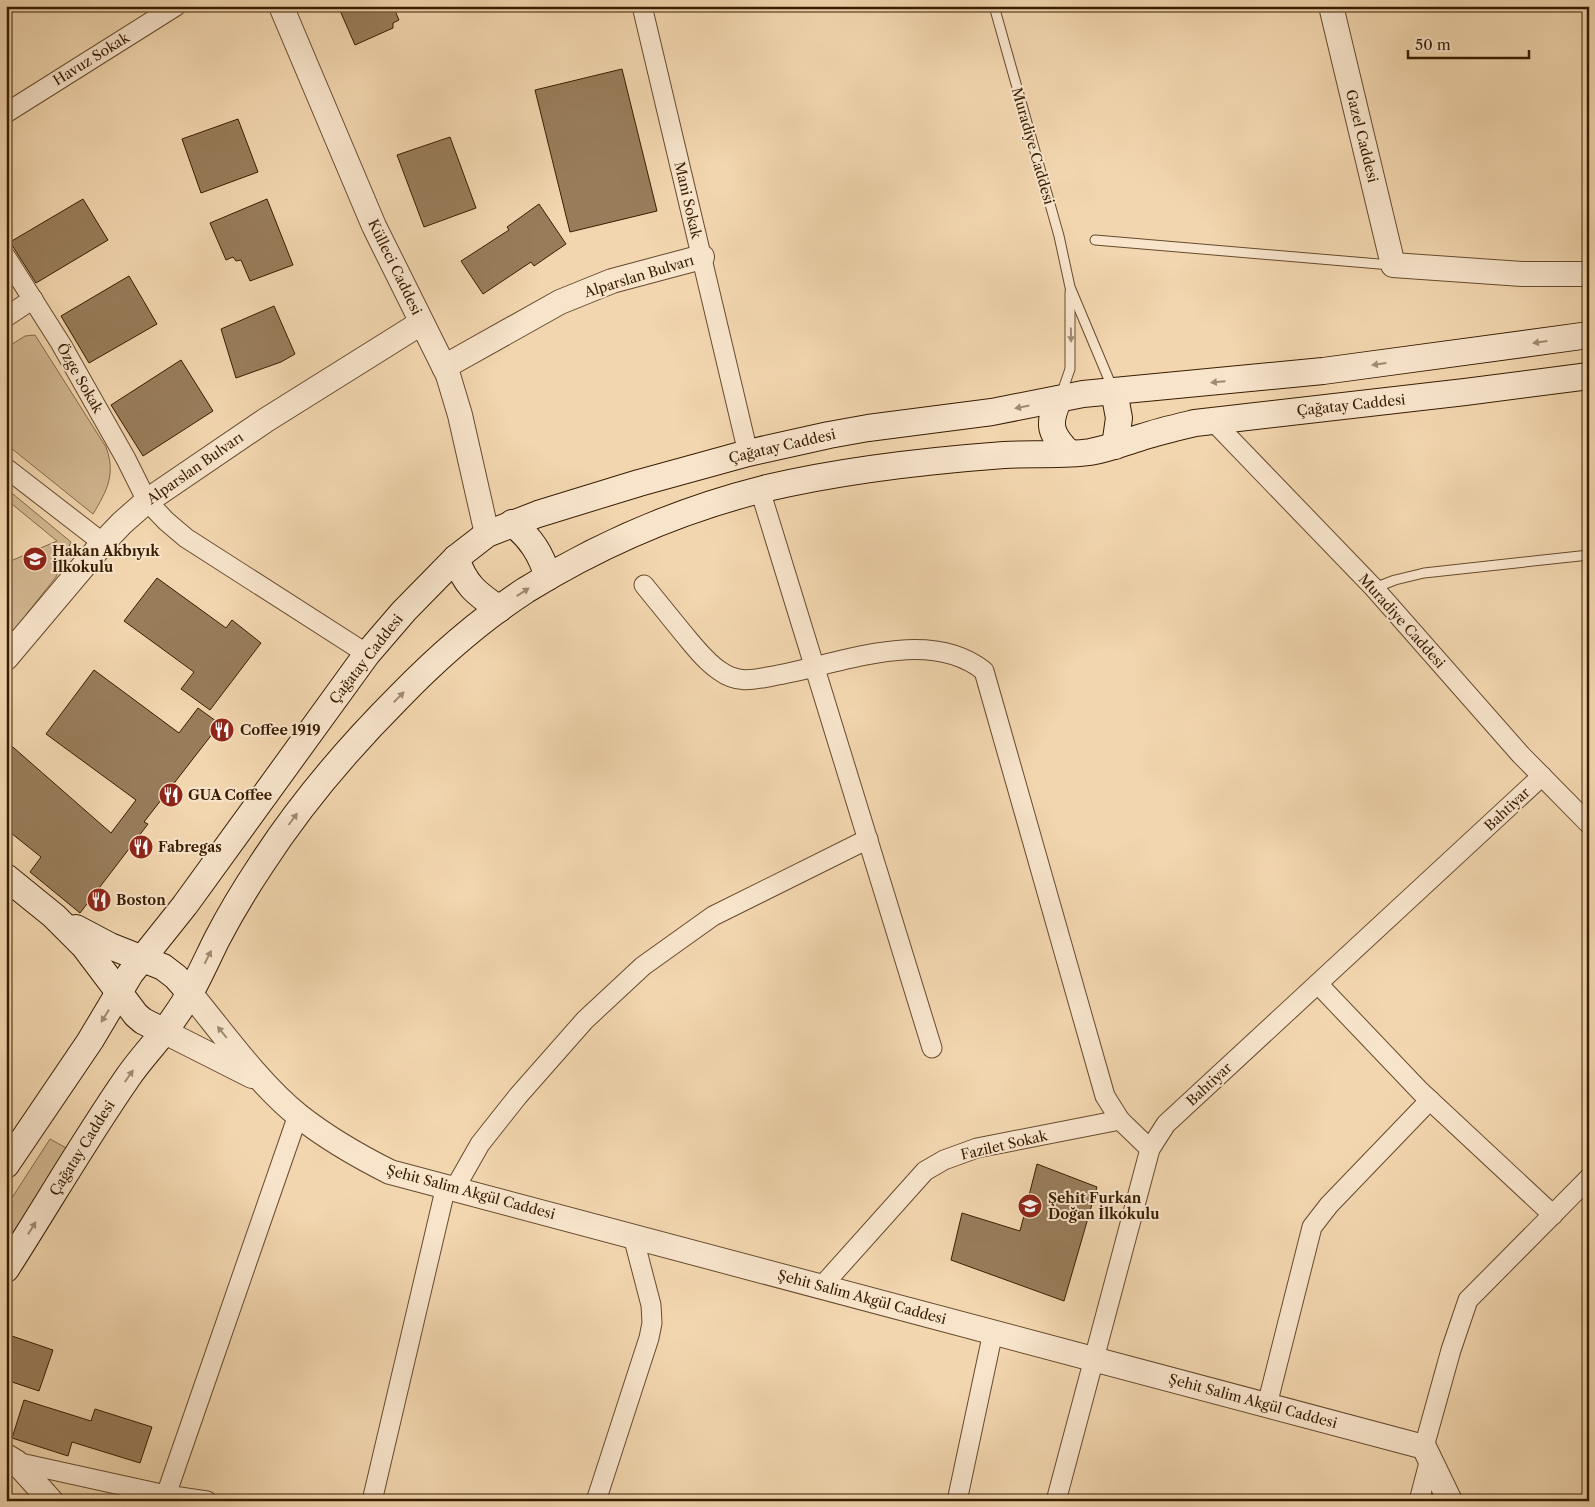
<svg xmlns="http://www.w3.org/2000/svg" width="1595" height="1507" font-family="'Libre Caslon Text',serif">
  <rect width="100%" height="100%" fill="#f2d6af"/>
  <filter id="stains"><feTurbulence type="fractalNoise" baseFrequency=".004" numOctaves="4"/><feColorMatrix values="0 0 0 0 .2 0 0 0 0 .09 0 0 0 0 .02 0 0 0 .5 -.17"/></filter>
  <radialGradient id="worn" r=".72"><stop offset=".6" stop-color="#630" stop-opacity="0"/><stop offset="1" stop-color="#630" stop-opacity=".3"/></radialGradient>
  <g fill="#d2b791" stroke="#856a48">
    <path d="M35 335 106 447C116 474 107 491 93 514L6 444V348L25 336Z"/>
    <path d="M13 494 71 542 56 577 9 636 6 635V563L57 541 7 500Z"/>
    <path d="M50 1139 68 1149 6 1243V1207Z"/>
  </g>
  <g fill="#997d5b" stroke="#381d00">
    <path d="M338 6H393L399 20 393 23V28L355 45Z"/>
    <path d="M622 69 657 211 570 232 535 90Z"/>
    <path d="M238 119 258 172 201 193 182 139Z"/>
    <path d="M450 137 476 208 424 227 397 155Z"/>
    <path d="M83 199 108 240 36 283 10 242Z"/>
    <path d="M267 199 293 265 250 281 241 260 236 261 233 257 226 260 210 223Z"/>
    <path d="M539 204 566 244 534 266 531 262 483 294 461 261 509 230 507 227Z"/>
    <path d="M129 276 157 324 89 363 61 316Z"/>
    <path d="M274 306 295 354 281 362 236 378 221 329Z"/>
    <path d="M181 360 213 411 143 456 111 405Z"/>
    <path d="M157 578 226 628 232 620 261 643 210 710 181 689 194 672 124 621Z"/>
    <path d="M94 670 179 733 198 708 220 724 144 822 148 824 80 913 30 872 41 857 6 829V741L111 833 136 800 46 734Z"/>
    <path d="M1037 1164 1097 1187 1064 1301 951 1260 962 1213 1020 1231Z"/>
    <path d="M6 1334 53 1350 39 1391 6 1380Z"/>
    <path d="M24 1400 91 1421 95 1409 152 1427 140 1463 72 1442 68 1456 12 1438Z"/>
  </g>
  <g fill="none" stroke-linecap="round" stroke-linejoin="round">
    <defs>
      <g id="service">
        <path d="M994 6 1059 236 1070 287 1112 387"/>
        <path d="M1095 240 1391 265"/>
        <path d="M1061 395 1070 369V292"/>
        <path d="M1374 588 1395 580 1424 573 1589 555"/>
      </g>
      <g id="minor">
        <path d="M642 6 748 453"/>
        <path d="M6 113 176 6"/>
        <path d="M6 257 61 344 126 459 147 501 166 521 186 538 367 654"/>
        <path d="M6 317 33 299"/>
        <path d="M1212 420 1374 588 1521 755 1589 824"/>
        <path d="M6 468 103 543"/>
        <path d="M760 490 932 1048"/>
        <path d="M644 585C657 601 670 617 683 633 694 646 705 661 720 671 739 685 756 679 778 675 840 664 928 626 984 671L1105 1096 1120 1120 1150 1149"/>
        <path d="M1318 984 1420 1091 1553 1215"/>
        <path d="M455 1188 480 1144 518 1096 585 1020 643 966 713 916 868 839"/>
        <path d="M822 1286 925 1171 944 1160 977 1148 1120 1120"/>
        <path d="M1267 1405 1312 1227 1329 1205 1430 1100"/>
        <path d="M1424 1447 1451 1350 1468 1300 1589 1178"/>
        <path d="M16 1462 166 1495 207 1501"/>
        <path d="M166 1495 298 1115"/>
        <path d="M372 1501 446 1186"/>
        <path d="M596 1501 649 1338 652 1323 651 1305 633 1236"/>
        <path d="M957 1501 993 1332"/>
        <path d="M1056 1501 1150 1149 1166 1124 1542 776"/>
        <path d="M1419 1501 1430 1459"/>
      </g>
      <g id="tertiary">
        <path d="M281 6 374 226 448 375 460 415 487 534"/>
        <path d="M1331 6 1393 265 1522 274H1589"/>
        <path d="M444 367 560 302 612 281 702 257"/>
        <path d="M6 658 103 543 122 523 147 501 266 420 421 323"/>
        <path d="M190 993C222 1032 259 1084 299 1116 327 1138 358 1156 390 1172L1424 1447 1450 1501"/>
        <path d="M163 1031 252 1076"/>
        <path d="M6 1456 16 1462 51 1501"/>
      </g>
      <g id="secondary">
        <path d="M1114 391 1119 418 1115 446"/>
        <path d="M1059 399C1047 424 1050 434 1069 453"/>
        <path d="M512 523C531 538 541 554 548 577"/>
        <path d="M456 558C465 585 476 593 499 609"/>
        <path d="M6 877 54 916 84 946 136 1015 143 1021 163 1031"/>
        <path d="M76 928 110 946 163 967 176 977 190 993"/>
        <path d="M6 1165 90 1041 130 974 185 905 367 654 404 611 456 558 487 534 538 514 639 483 748 453 829 435 868 428 992 412 1083 394 1323 371 1589 335"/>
        <path d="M6 1269C47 1205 85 1139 128 1077 143 1055 162 1037 176 1015 193 992 204 965 217 939 230 914 245 889 261 865 301 803 348 748 400 696 438 657 480 620 526 590 599 545 680 510 763 489 842 470 923 461 1004 455 1032 453 1062 456 1090 452 1108 449 1125 442 1142 437 1160 431 1178 427 1195 423L1465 392 1589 376"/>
      </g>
    </defs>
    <use href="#service" stroke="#664b2c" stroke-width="11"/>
    <use href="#minor" stroke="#664b2c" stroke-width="21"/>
    <use href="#tertiary" stroke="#664b2c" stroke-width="26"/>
    <use href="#secondary" stroke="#381d00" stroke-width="28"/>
    <use href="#service" stroke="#f7e4cb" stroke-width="9"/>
    <use href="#minor" stroke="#f7e4cb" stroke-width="19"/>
    <use href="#tertiary" stroke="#f7e4cb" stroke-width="24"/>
    <use href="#secondary" stroke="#f7e4cb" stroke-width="26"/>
  </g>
  <defs><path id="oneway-solid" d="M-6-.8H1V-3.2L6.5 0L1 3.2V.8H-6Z" transform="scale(1.25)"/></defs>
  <g fill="#a18a70">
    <use href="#oneway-solid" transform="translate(1071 335) rotate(89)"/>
    <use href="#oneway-solid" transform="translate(1540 342) rotate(172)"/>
    <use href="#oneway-solid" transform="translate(1379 364) rotate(172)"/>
    <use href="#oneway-solid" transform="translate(1218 382) rotate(175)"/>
    <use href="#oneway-solid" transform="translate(1022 407) rotate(169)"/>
    <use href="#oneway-solid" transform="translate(523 592) rotate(-33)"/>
    <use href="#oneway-solid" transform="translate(399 697) rotate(-45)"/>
    <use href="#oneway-solid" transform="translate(293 819) rotate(-53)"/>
    <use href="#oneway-solid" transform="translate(208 957) rotate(-63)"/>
    <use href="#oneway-solid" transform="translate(105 1016) rotate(122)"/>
    <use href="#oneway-solid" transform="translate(222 1032) rotate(-129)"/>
    <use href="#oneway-solid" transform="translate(129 1076) rotate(-55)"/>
    <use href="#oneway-solid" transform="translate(32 1228) rotate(-58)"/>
  </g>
  <defs>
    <symbol id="school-disc" viewBox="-11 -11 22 22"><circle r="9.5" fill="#8f2418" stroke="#f7e4cb"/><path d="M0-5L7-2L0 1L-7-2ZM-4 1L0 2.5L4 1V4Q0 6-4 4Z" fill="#fff"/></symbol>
    <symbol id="restaurant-disc" viewBox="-11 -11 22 22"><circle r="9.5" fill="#8f2418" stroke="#f7e4cb"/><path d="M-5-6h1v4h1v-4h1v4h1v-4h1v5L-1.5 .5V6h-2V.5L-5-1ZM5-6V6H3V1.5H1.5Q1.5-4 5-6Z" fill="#fff"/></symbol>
  </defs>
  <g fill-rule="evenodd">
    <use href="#school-disc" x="21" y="545" width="28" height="28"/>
    <use href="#restaurant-disc" x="208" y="716" width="28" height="28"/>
    <use href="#restaurant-disc" x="157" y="781" width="28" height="28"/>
    <use href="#restaurant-disc" x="127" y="833" width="28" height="28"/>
    <use href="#restaurant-disc" x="85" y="886" width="28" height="28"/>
    <use href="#school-disc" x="1016" y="1192" width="28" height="28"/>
  </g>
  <g text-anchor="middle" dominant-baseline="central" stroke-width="4" stroke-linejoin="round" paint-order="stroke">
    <g font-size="14" fill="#381d00" stroke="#f7e4cb">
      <text transform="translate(91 59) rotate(-32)">Havuz Sokak</text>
      <text transform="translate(1362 136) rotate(76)">Gazel Caddesi</text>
      <text transform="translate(1033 146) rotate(74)">Muradiye Caddesi</text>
      <text transform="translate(688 200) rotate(77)">Mani Sokak</text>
      <text transform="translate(395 267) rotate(64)">Külleci Caddesi</text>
      <text transform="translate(639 276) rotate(-17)">Alparslan Bulvarı</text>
      <text transform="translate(80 378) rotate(60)">Özge Sokak</text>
      <text transform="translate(1351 405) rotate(-6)">Çağatay Caddesi</text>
      <text transform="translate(782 446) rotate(-13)">Çağatay Caddesi</text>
      <text transform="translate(195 468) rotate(-35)">Alparslan Bulvarı</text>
      <text transform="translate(1402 621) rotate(48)">Muradiye Caddesi</text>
      <text transform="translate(366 659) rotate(-52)">Çağatay Caddesi</text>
      <text transform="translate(1507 809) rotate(-43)">Bahtiyar</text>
      <text transform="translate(1209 1084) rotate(-43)">Bahtiyar</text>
      <text transform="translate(1004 1145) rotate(-13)">Fazilet Sokak</text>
      <text transform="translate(82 1148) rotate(-58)">Çağatay Caddesi</text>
      <text transform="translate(471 1192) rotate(15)">Şehit Salim Akgül Caddesi</text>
      <text transform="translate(862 1297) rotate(15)">Şehit Salim Akgül Caddesi</text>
      <text transform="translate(1253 1401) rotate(15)">Şehit Salim Akgül Caddesi</text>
    </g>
    <g font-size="14" font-weight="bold" fill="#381d00" stroke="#f7e4cb" text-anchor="start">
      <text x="52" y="551">Hakan Akbıyık<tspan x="52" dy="16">İlkokulu</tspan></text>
      <text x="240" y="730">Coffee 1919</text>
      <text x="188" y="795">GUA Coffee</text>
      <text x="158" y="847">Fabregas</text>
      <text x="116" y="900">Boston</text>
      <text x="1048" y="1198">Şehit Furkan<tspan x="1048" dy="16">Doğan İlkokulu</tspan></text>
    </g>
  </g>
  <rect width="1595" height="1507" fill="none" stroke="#f2d6af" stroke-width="25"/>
  <rect x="8" y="8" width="1580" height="1492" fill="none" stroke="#381d00" stroke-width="2.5"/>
  <rect x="12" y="12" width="1570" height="1482" fill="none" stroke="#381d00"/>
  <path d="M1408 50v8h121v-8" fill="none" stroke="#381d00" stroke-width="2.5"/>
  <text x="1415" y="50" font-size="15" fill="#381d00" stroke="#f7e4cb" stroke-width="4" paint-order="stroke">50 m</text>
  <rect width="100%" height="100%" filter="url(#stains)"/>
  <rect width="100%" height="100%" fill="url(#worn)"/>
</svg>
